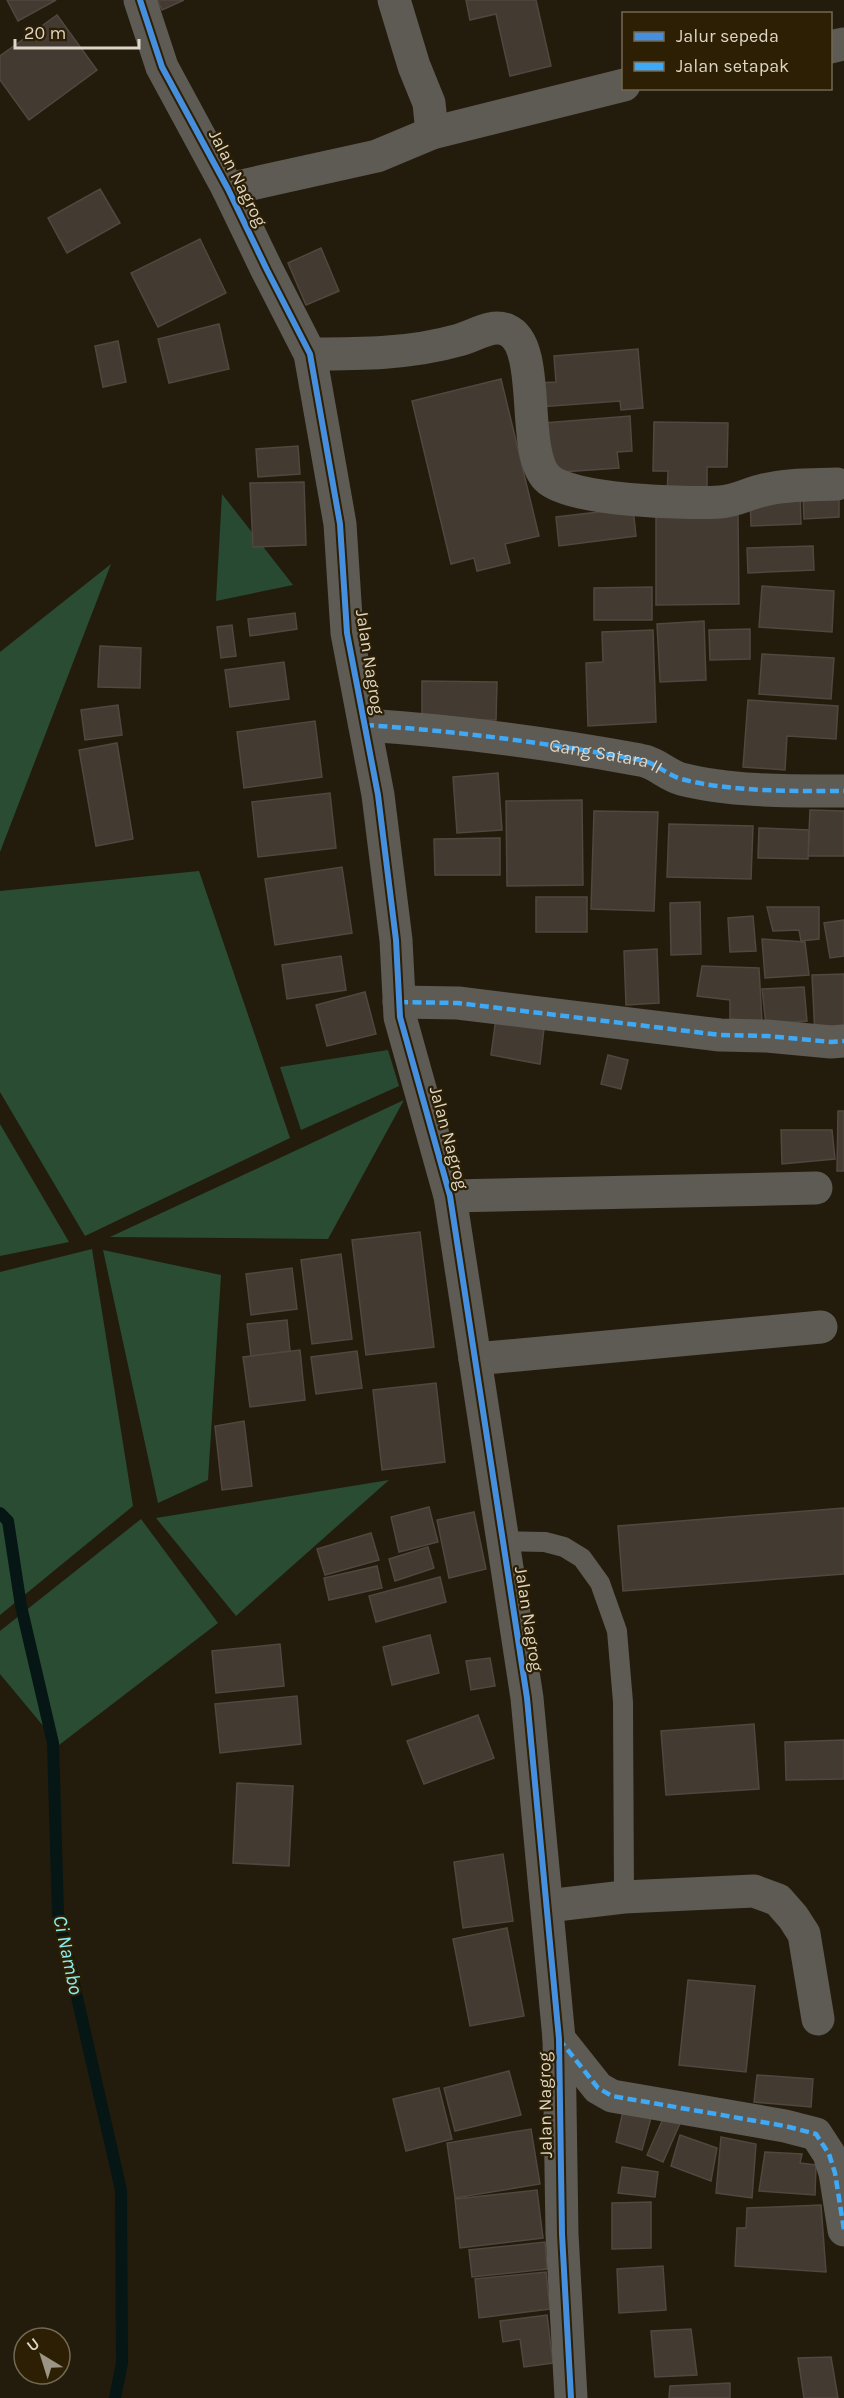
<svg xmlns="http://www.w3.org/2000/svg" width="844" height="2398" font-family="Karla,sans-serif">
  <rect width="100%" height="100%" fill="#231c0c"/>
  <g fill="#294a32">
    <path d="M222 494 293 585 216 601Z"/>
    <path d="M388 1050 399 1086 301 1130 280 1067Z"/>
  </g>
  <g fill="#294c33">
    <path d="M111 564 0 852V652Z"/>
    <path d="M199 871 290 1138 85 1236 0 1092V891Z"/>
    <path d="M404 1100 328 1239 110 1237Z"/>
    <path d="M0 1124 69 1242 0 1256Z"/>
    <path d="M92 1249 133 1506 0 1615V1272Z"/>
    <path d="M103 1250 221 1275 208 1480 158 1503Z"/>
    <path d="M389 1480 236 1616 156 1518Z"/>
    <path d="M141 1519 218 1623 59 1745 0 1674V1631Z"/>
  </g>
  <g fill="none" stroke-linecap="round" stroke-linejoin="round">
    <path stroke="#061615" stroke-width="12" d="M0 1513 8 1521 21 1606 53 1743 58 1914 121 2190 122 2363 115 2398"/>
  </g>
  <g fill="#433a32" stroke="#51473f" stroke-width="1.5">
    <path d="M7 0H56L18 21Z"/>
    <path d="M157 0H184L162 10Z"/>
    <path d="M466 0H536L551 66 510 76 496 14 470 20Z"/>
    <path d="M57 15 97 70 29 120 0 80V56Z"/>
    <path d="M100 189 120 223 67 253 48 218Z"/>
    <path d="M200 239 226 293 158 327 131 273Z"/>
    <path d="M321 248 339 291 306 305 288 263Z"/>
    <path d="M219 324 229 369 169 383 158 339Z"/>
    <path d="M118 341 126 382 103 387 95 346Z"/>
    <path d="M638 349 643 408 621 410 620 401 539 407 538 383 556 382 554 356Z"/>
    <path d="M501 379 539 536 505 544 510 563 477 571 474 558 451 564 412 401Z"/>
    <path d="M630 416 632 451 617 452 619 468 548 473 544 423Z"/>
    <path d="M654 422 728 423 727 467H707V496H667L668 471H653Z"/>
    <path d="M298 446 300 474 258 477 256 449Z"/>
    <path d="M304 482 306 545 253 547 250 483Z"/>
    <path d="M800 494 801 524 751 526 750 496Z"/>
    <path d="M839 494V517L804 519 803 496Z"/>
    <path d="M633 508 636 536 559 546 556 517Z"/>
    <path d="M738 512 739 604 656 605V513Z"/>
    <path d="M813 546 814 570 748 573 747 548Z"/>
    <path d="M762 586 834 591 832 632 759 627Z"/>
    <path d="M652 587V620H594V588Z"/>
    <path d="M295 613 297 629 250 636 248 619Z"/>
    <path d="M704 621 706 680 660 682 657 624Z"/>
    <path d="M232 625 236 656 221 658 217 627Z"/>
    <path d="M750 629V659L710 660 709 630Z"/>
    <path d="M653 630 656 722 588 726 586 663 603 662 602 632Z"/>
    <path d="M100 646 141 648 140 688 98 687Z"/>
    <path d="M762 654 834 658 831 699 759 694Z"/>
    <path d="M284 662 289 699 230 707 225 670Z"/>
    <path d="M422 681 497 682 496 720H422Z"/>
    <path d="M748 700 838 706 836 739 787 736 785 770 743 767Z"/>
    <path d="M118 705 122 735 85 740 81 710Z"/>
    <path d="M315 721 322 777 244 788 237 732Z"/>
    <path d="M117 743 133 839 96 846 79 750Z"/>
    <path d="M498 773 502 830 457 833 453 777Z"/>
    <path d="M330 793 336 848 258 857 252 802Z"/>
    <path d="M582 800 583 885 507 886 506 801Z"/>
    <path d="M810 810 844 811V856H808Z"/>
    <path d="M594 811 658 812 654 911 591 909Z"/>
    <path d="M669 824 753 826 751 879 667 877Z"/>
    <path d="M759 828 809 830 808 859 758 858Z"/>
    <path d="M500 838V875H435L434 839Z"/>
    <path d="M342 867 352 933 275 945 265 879Z"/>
    <rect x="536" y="897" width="51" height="35"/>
    <path d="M700 902 701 954 671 955 670 903Z"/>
    <path d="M767 907H819V939L801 941 799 930 773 931Z"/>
    <path d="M753 916 756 951 730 952 728 918Z"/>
    <path d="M844 920V956L830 958 824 923Z"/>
    <path d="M762 939 805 942 809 975 765 978Z"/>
    <path d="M657 949 659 1003 626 1005 624 951Z"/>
    <path d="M341 956 346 990 287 999 282 965Z"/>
    <path d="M702 966 759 968 762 1021 730 1019V1000L697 996Z"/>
    <path d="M844 974V1034L815 1036 812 975Z"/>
    <path d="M804 987 807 1021 766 1025 762 989Z"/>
    <path d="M365 992 376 1034 327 1046 316 1005Z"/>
    <path d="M496 1018 544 1028 540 1064 491 1055Z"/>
    <path d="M608 1055 628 1060 621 1089 601 1084Z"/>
    <path d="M838 1111H844V1171H837Z"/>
    <path d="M781 1130H832L835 1159 782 1164Z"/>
    <path d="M420 1232 434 1347 366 1355 352 1240Z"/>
    <path d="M341 1254 352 1339 312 1344 301 1260Z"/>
    <path d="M292 1268 297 1309 251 1315 246 1274Z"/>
    <path d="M287 1320 290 1351 251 1356 247 1324Z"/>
    <path d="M300 1350 305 1400 250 1407 243 1357Z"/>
    <path d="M357 1351 362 1388 316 1394 311 1357Z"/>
    <path d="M436 1383 445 1462 382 1470 373 1390Z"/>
    <path d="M244 1421 252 1486 222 1490 215 1426Z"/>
    <path d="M429 1507 438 1542 399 1552 391 1517Z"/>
    <path d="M844 1508V1574L623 1591 618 1526Z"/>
    <path d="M474 1512 486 1569 449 1578 437 1520Z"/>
    <path d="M371 1533 379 1560 325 1575 317 1549Z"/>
    <path d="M428 1547 434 1568 395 1581 389 1559Z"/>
    <path d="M377 1566 382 1588 329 1600 324 1578Z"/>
    <path d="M440 1577 446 1602 376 1622 369 1596Z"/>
    <path d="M430 1635 439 1673 392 1685 383 1647Z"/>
    <path d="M280 1644 284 1686 216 1693 212 1651Z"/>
    <path d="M490 1658 495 1686 471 1690 466 1661Z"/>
    <path d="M297 1696 301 1744 220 1753 215 1704Z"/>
    <path d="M478 1715 494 1758 424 1784 407 1741Z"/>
    <path d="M754 1724 759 1789 666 1795 661 1731Z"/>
    <path d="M844 1740V1779L786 1780 785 1742Z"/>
    <path d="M237 1783 293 1786 289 1866 233 1863Z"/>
    <path d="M503 1854 513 1921 463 1928 454 1862Z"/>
    <path d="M507 1928 524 2016 470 2026 453 1939Z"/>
    <path d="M688 1980 755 1986 746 2072 679 2065Z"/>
    <path d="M509 2071 521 2115 455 2131 444 2088Z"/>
    <path d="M757 2075 813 2079 811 2107 754 2102Z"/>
    <path d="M439 2088 452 2139 406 2151 393 2099Z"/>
    <path d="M624 2107 652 2114 642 2150 616 2142Z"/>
    <path d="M666 2112 682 2119 663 2162 647 2155Z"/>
    <path d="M531 2129 540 2184 455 2198 447 2143Z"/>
    <path d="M680 2135 717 2148 711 2181 671 2166Z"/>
    <path d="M721 2137 756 2144 752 2198 716 2193Z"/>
    <path d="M765 2152 802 2154 800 2163 816 2165 815 2195 759 2191Z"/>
    <path d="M622 2167 658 2172 655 2197 618 2193Z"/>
    <path d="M537 2190 543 2238 460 2248 455 2199Z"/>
    <path d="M651 2202V2248L612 2249V2203Z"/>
    <path d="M821 2205 826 2272 735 2266 737 2228H746L747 2208Z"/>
    <path d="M545 2242 547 2269 472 2277 469 2250Z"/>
    <path d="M663 2266 666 2310 619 2313 617 2269Z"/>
    <path d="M546 2272 550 2309 479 2318 475 2279Z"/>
    <path d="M547 2315 553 2363 524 2367 520 2339 503 2342 500 2321Z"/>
    <path d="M691 2329 697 2375 655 2377 651 2331Z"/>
    <path d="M831 2357 838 2398H804L798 2358Z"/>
    <path d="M730 2383V2398H669L670 2386Z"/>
  </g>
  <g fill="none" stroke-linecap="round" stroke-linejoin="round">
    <path stroke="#5e5a54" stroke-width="20" d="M502 1541 545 1542 564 1547 582 1558 600 1583 617 1631 623 1702 624 1897"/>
    <g stroke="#5e5a54" stroke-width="33">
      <path d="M140 0 162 67 228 189 267 270 310 354 340 524 347 633 378 795 396 940 400 1017 450 1196 527 1698 559 2039 562 2234 571 2398"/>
      <path d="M394 0 414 66 429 103 432 133"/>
      <path d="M830 47 844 44"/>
      <path d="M228 189 377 156 432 133 624 85"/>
      <path d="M310 354C360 354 410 354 459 340 474 336 492 323 507 330 543 345 520 451 547 478 569 501 687 504 720 502 736 501 749 493 764 490 787 484 814 485 837 484"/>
      <path id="s1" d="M365 725C457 731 549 743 640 760 655 762 667 775 681 779 731 792 793 791 844 791"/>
      <path d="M399 1002 458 1003 720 1035 767 1036 831 1042 844 1041"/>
      <path d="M450 1196 816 1188"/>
      <path d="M475 1359 821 1327"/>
      <path d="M547 1906 624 1897 754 1891 778 1900 793 1917 804 1934 818 2019"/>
      <path d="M559 2039 598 2088 612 2096 785 2126 816 2134 829 2154 835 2173 844 2230"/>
    </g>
    <g stroke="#3fa9f5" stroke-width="4.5" stroke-dasharray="9 4.5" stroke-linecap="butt">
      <path d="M365 725C457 731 549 743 640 760 655 762 667 775 681 779 731 792 793 791 844 791"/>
      <path d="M399 1002 458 1003 720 1035 767 1036 831 1042 844 1041"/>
      <path d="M559 2039 598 2088 612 2096 785 2126 816 2134 829 2154 835 2173 844 2230"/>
    </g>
    <defs>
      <path id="cycleway" d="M140 0 162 67 228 189 267 270 310 354 340 524 347 633 378 795 396 940 400 1017 450 1196 527 1698 559 2039 562 2234 571 2398"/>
    </defs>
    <use href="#cycleway" stroke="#2c1f03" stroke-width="10"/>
    <use href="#cycleway" stroke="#468fdf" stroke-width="6"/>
  </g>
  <g text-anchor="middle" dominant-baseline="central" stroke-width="4.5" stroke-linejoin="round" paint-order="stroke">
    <g font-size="18" fill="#ddd5c5" stroke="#2c1f03">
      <text transform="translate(238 178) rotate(63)">Jalan Nagrog</text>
      <text transform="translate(370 662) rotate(81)">Jalan Nagrog</text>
      <text stroke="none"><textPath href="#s1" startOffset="243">Gang Satara II</textPath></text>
      <text transform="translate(449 1138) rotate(75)">Jalan Nagrog</text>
      <text transform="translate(529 1619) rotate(81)">Jalan Nagrog</text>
      <text transform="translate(545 2105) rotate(-91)">Jalan Nagrog</text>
    </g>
    <g font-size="20" font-style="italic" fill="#8aedf0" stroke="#2c1f03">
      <text transform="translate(68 1955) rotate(78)">Ci Nambo</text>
    </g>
  </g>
  <rect x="622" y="12" width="210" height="78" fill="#2c1f03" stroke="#736851" stroke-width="1.5"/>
  <rect x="634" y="32" width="30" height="9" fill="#468fdf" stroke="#736851" stroke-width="1.5"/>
  <text x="676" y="42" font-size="18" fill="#ddd5c5">Jalur sepeda</text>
  <rect x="634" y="62" width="30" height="9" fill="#3fa9f5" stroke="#736851" stroke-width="1.5"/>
  <text x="676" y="72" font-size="18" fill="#ddd5c5">Jalan setapak</text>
  <g transform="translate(42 2356) rotate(322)"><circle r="28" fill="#2c1f03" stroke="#736851" stroke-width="1.5"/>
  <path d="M0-4.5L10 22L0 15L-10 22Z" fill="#9c9484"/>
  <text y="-9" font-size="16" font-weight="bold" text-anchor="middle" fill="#ddd5c5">U</text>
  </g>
  <path d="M15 39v9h124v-9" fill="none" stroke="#ddd5c5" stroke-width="3"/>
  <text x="24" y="39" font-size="18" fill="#ddd5c5" stroke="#2c1f03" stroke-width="4.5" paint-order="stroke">20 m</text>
</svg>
